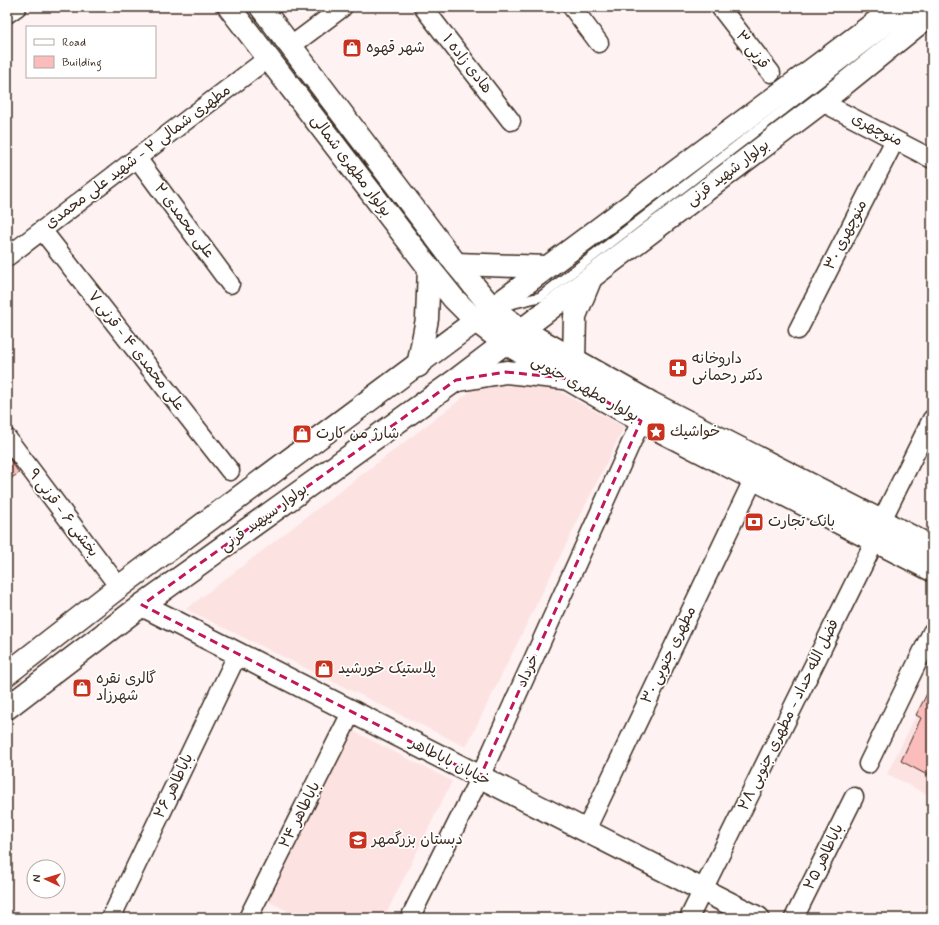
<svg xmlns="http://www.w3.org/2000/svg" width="939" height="925" font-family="Mynerve,'Playpen Sans Arabic',sans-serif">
  <rect width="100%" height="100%" fill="#fef2f2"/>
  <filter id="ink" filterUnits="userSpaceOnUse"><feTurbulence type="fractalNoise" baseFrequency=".025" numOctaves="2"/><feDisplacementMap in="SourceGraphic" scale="8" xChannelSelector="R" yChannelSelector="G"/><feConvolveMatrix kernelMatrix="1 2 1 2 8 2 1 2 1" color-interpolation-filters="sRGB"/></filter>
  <g filter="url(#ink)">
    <g fill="#fde2e2">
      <path d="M548 385 624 427 466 747 186 609 478 386Z"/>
      <path d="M932 684V797L887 774Z"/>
      <path d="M349 729 452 781 384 918H301L264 899Z"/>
    </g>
    <g fill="#fabdbc" stroke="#3b2a1e">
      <path d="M9 458 19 473 7 481V459Z"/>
      <path d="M932 684V765L927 775 901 761 921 718 916 715Z"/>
    </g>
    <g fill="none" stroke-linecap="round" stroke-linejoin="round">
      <defs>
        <path id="service" d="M507 305 540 297 917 7"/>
        <g id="minor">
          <path d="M423 7 511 121"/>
          <path d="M572 7 599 43"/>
          <path d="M720 7 771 73"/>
          <path d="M7 14 17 7"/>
          <path d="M291 46 343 7"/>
          <path d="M822 102 932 159"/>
          <path d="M137 158 230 284"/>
          <path d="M42 230 230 471"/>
          <path d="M7 257 268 58"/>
          <path d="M798 330 895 140"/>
          <path d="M7 438 119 587"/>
          <path d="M881 522 932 419"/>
          <path d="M868 764 932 632"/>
          <path d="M586 830 753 480"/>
          <path d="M111 918 238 653"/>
          <path d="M248 918 352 711"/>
          <path d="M410 918 480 777 641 421"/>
          <path d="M689 918 875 541"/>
          <path d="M794 918 854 797"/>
        </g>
        <path id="tertiary" d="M142 605 758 918"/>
        <g id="secondary">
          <path d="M229 7 429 268 454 299 477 322 505 343 641 421 932 570"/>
          <path d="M261 7 456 264 493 309 522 330 651 403 932 547"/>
        </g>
        <g id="primary">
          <path d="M456 264 548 267"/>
          <path d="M574 361 575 316 590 280"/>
          <path d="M418 366 427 319 429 268"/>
          <path d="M459 380 506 372 564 378"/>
          <path d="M7 674 119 587 896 7"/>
          <path d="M7 708 142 605 456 380 822 102 932 13"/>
        </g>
      </defs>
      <use href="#service" stroke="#3b2a1e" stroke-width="12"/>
      <use href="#minor" stroke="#3b2a1e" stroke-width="21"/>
      <use href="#tertiary" stroke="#3b2a1e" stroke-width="25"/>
      <use href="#secondary" stroke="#3b2a1e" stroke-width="25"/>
      <use href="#primary" stroke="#3b2a1e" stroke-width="25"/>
      <use href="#service" stroke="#fff" stroke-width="9"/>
      <use href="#minor" stroke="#fff" stroke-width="18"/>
      <use href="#tertiary" stroke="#fff" stroke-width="22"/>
      <use href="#secondary" stroke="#fff" stroke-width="22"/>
      <use href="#primary" stroke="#fff" stroke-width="22"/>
    </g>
  </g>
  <path fill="none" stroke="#c2185b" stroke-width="3" stroke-dasharray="8 5" stroke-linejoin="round" d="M506 372 564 378 641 421 480 777 142 605 456 380Z"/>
  <defs>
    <symbol id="shop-square" viewBox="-11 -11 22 22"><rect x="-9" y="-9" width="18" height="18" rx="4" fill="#c8321e" stroke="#fff"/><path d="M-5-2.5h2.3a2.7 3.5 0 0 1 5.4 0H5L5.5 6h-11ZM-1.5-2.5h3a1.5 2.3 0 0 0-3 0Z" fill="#fff"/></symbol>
    <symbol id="pharmacy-square" viewBox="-11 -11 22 22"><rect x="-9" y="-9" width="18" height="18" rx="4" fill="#c8321e" stroke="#fff"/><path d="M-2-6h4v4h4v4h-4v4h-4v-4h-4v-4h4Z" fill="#fff"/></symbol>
    <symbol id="sight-square" viewBox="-11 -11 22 22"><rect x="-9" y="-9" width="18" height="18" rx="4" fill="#c8321e" stroke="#fff"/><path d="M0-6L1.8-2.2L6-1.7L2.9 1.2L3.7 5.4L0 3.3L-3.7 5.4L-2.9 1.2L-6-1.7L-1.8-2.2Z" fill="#fff"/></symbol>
    <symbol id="bank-square" viewBox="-11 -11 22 22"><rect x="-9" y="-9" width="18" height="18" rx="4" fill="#c8321e" stroke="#fff"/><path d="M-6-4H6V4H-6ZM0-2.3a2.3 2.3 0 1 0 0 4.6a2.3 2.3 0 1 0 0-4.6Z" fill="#fff"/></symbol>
    <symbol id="school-square" viewBox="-11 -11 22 22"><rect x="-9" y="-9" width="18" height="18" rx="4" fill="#c8321e" stroke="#fff"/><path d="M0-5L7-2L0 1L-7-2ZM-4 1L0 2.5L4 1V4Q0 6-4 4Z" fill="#fff"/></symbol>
  </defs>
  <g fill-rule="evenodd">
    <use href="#shop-square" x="341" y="37" width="22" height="22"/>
    <use href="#pharmacy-square" x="667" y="357" width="22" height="22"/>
    <use href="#sight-square" x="645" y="421" width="22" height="22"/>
    <use href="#shop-square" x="291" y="423" width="22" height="22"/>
    <use href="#bank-square" x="743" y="511" width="22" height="22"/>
    <use href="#shop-square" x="313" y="658" width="22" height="22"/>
    <use href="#shop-square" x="71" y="677" width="22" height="22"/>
    <use href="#school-square" x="347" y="829" width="22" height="22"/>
  </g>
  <g text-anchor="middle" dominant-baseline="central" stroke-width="3.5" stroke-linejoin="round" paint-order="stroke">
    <g font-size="15" fill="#3b2a1e" stroke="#fff" text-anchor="start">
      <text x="366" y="48">شهر قهوه</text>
      <text x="692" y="359">داروخانه<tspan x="692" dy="17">دکتر رحمانی</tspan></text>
      <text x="670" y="432">خواشيك</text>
      <text x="316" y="434">شارژ من کارت</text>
      <text x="768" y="522">بانک تجارت</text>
      <text x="338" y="669">پلاستیک خورشید</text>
      <text x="96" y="679">گالری نقره<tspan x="96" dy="17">شهرزاد</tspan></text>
      <text x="372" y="840">دبستان بزرگمهر</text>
    </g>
    <g font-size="15" fill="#3b2a1e" stroke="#fff">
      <text transform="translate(752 50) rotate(52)">قرنی ۳</text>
      <text transform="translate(467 64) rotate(52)">هادی زاده ۱</text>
      <text transform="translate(877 130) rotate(27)">منوچهری</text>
      <text transform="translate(138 157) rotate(-37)">مطهری شمالی ۲ - شهید علی محمدی</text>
      <text transform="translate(351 166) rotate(53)">بولوار مطهری شمالی</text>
      <text transform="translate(728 173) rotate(-37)">بولوار شهید قرنی</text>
      <text transform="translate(184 221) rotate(53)">علی محمدی ۲</text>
      <text transform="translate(846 235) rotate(-63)">منوچهری ۳۰</text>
      <text transform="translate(136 351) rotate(52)">علی محمدی ۴ - قرنی ۷</text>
      <text transform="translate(585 389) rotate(29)">بولوار مطهری جنوبی</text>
      <text transform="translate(63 513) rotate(53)">بخشی ۶ - قرنی ۹</text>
      <text transform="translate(264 518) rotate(-36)">بولوار سپهبد قرنی</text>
      <text transform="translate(669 655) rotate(-64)">مطهری جنوبی ۳۰</text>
      <text transform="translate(528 671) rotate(-66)">خرداد</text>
      <text transform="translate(789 715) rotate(-64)">فضل الله حداد - مطهری جنوبی ۲۸</text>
      <text transform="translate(450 762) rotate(27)">خیابان باباطاهر</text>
      <text transform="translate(174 786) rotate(-64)">باباطاهر ۲۶</text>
      <text transform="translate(300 815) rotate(-63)">باباطاهر ۲۴</text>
      <text transform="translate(824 857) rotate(-64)">باباطاهر ۲۵</text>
    </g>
  </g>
  <rect width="939" height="925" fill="none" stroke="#fff" stroke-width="24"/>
  <rect x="12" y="12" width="915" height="901" fill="none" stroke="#3b2a1e" stroke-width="1.5" filter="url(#ink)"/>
  <rect x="26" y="26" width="130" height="52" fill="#ffffff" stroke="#b1aaa5"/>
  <rect x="34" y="39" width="20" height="6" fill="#ffffff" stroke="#b1aaa5"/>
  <text x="62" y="46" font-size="12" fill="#3b2a1e">Road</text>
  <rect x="34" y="56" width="20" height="12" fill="#fabdbc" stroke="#b1aaa5"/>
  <text x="62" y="66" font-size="12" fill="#3b2a1e">Building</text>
  <g transform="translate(46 879) rotate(274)"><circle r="19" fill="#ffffff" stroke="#b1aaa5"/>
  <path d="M0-3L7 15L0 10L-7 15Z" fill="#c8321e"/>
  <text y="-6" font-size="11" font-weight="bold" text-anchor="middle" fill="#3b2a1e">N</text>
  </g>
</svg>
